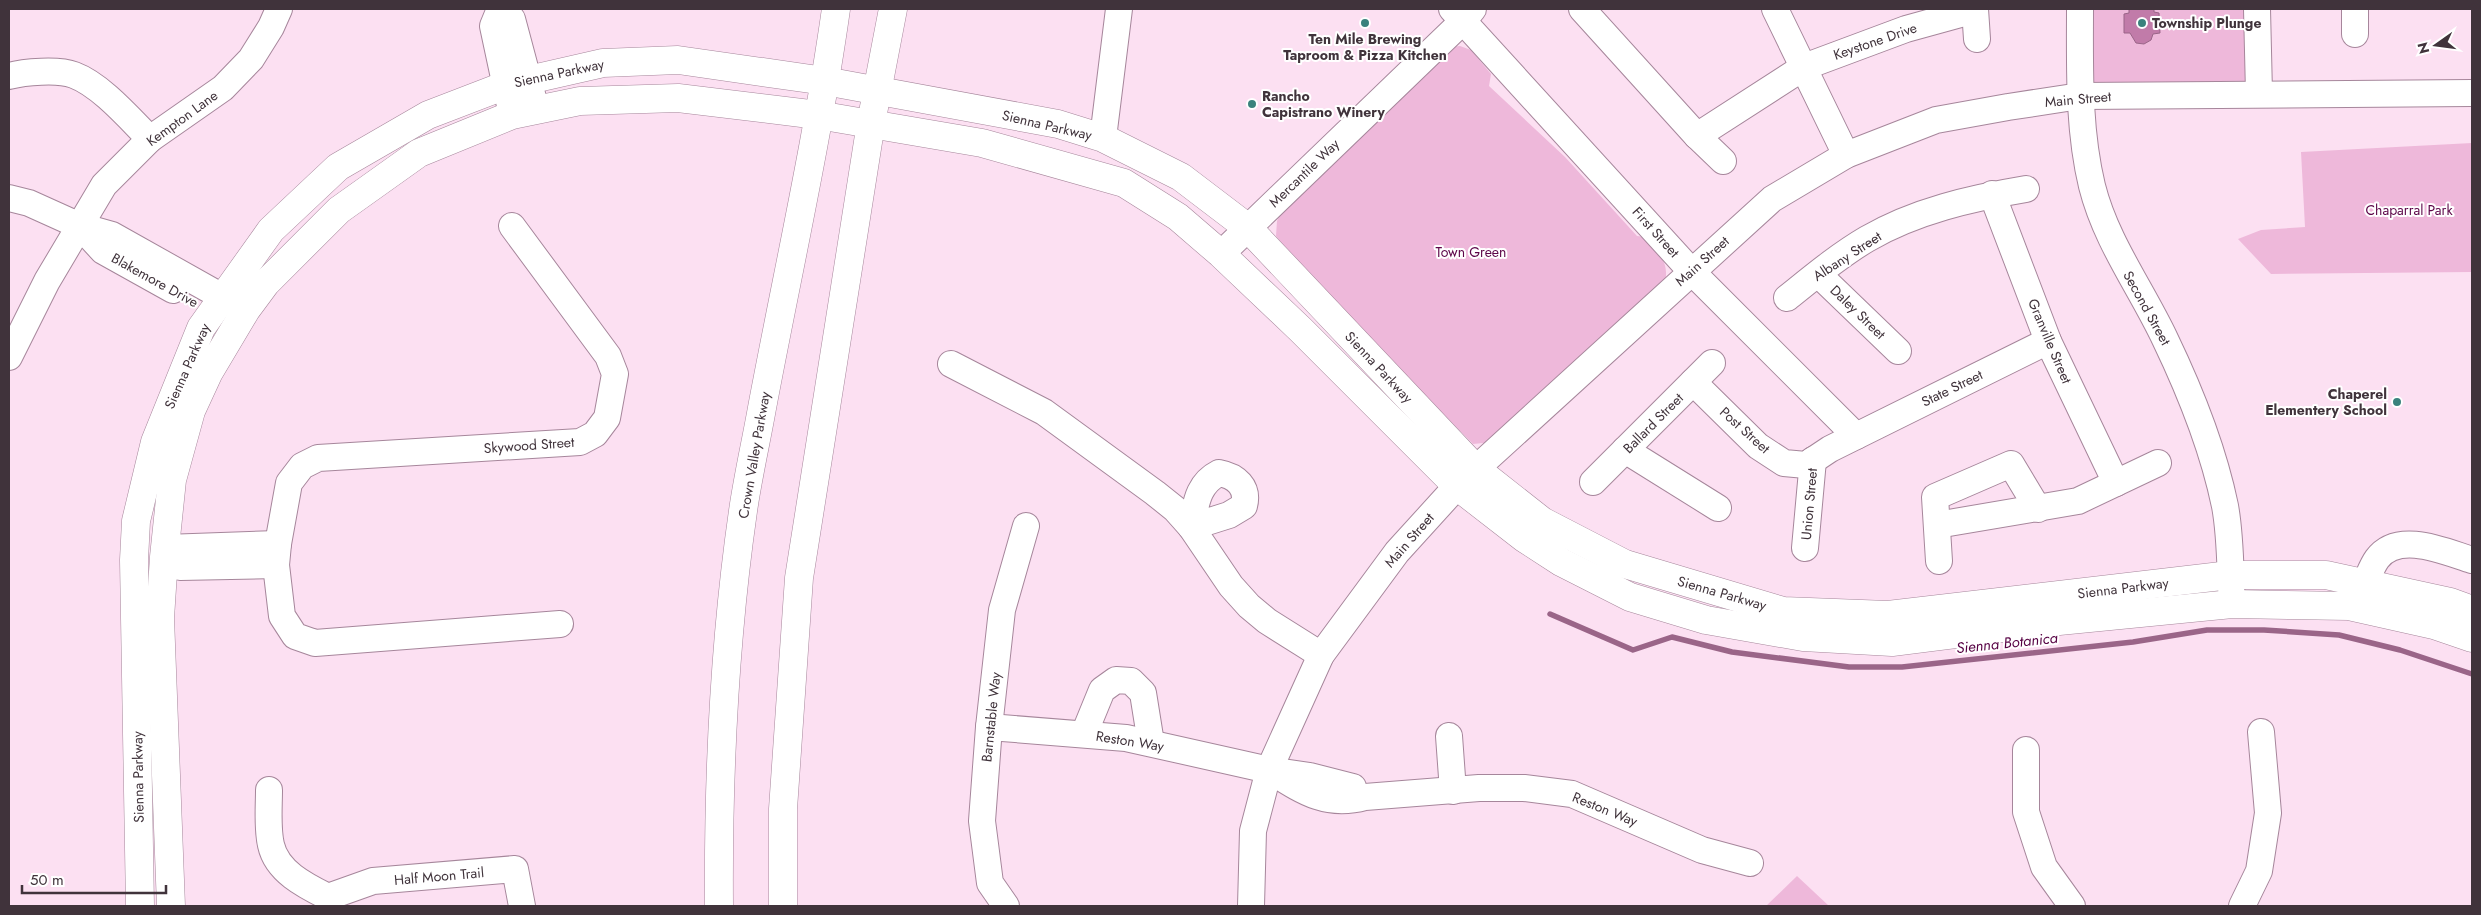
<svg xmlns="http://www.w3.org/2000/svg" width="2481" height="915" font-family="Jost,sans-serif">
  <rect width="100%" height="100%" fill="#fce0f2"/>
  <g fill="#eeb8da">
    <path d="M2090 9H2250L2252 82 2092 85Z"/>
    <path d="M1460 46 1471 50 1491 74 1489 86 1565 157 1637 236 1645 237C1659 253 1671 263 1664 286L1494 442 1473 444 1309 277 1276 236 1277 221 1283 208 1451 47Z"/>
    <path d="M2472 143V272L2271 274 2238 239 2261 230 2305 227 2301 152Z"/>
    <path d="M1797 876 1829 906H1766Z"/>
  </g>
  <path fill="#c17ba9" stroke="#9a6588" d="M2129 9H2154V12L2159 13 2160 33 2153 34 2151 40 2144 44 2136 43 2130 33H2124V14L2129 13Z"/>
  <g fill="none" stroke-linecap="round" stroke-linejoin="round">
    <path stroke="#9a6588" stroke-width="5.5" d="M1550 614 1633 650 1672 637 1732 652 1849 667H1902L2133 642 2207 630H2264L2339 635 2400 650 2472 674"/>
    <defs>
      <g id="minor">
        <path d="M500 9 493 26 512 115"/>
        <path d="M503 9 512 19 536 109"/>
        <path d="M1452 9 1691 271 1856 436"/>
        <path d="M1582 9 1697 136 1723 161"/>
        <path d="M1775 9 1846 155"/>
        <path d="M1975 9 1977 39"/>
        <path d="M2080 9C2080 68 2078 128 2092 186 2106 242 2141 288 2165 339 2191 393 2213 448 2225 506 2231 538 2230 572 2232 604"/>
        <path d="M2257 9 2259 93"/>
        <path d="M2355 34V9"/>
        <path d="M9 76C24 72 58 69 74 75 101 85 130 119 150 139"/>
        <path d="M1697 136 1804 67 1906 29 1975 10"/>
        <path d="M1103 138 1119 9"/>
        <path d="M1992 194 2048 341 2116 483"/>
        <path d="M9 198 29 203 80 226 112 235 242 308"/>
        <path d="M80 226 103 251 173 290"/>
        <path d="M512 226 608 356 615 374 607 418 595 434 580 442 318 458 302 466 289 483 278 544 276 565 282 616 295 636 315 643 560 624"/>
        <path d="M1221 254 1464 20 1473 9"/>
        <path d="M1818 274 1898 351"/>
        <path d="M1787 298C1812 278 1838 256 1867 239 1915 211 1972 198 2026 189"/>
        <path d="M9 357 47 281 104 185 150 139 223 88 251 59 271 27 279 9"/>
        <path d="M951 364 1044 412 1155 493 1175 509 1191 527 1231 586 1249 606 1267 621 1321 655"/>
        <path d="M1693 382 1758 446 1784 463 1806 465 1830 449 2048 341"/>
        <path d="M1625 450 1718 508"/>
        <path d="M1219 473C1236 476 1249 487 1244 506L1229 515 1191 527C1196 505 1197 484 1219 473Z"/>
        <path d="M1593 482 1712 363"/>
        <path d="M1937 525 2078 501 2158 463"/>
        <path d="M165 548 278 544"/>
        <path d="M1805 548 1813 460"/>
        <path d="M164 557 180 567 276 565"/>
        <path d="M1939 561 1935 497 2011 464 2038 509"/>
        <path d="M2365 583C2369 575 2372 566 2377 559 2398 530 2446 552 2472 560"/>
        <path d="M989 727 1126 738 1269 770 1310 776 1353 787"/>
        <path d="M1084 734 1102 690 1116 680 1131 681 1143 693 1151 743"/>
        <path d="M1449 736 1453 791"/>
        <path d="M2026 750V812L2044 867 2072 906"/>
        <path d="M1269 770C1301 790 1325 808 1365 797L1479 788H1524L1572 794 1702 850 1750 863"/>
        <path d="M269 790C269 807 267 828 271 845 277 872 306 886 328 897"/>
        <path d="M328 897 373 881 515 869 522 906"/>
        <path d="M1006 906 990 883 982 821 989 727 1002 610 1026 526"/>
        <path d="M1251 906 1253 831 1269 770 1321 655 1397 552 1457 486 1772 199 1846 155 1936 120 2008 107 2080 96 2472 93"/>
        <path d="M2242 906 2259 871 2268 813 2261 732"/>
      </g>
      <g id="major">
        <path d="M140 906 134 560 136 521 155 442 201 328 271 230 338 167 428 115 506 85 603 63 678 60 825 81 1058 124 1103 138 1181 177 1248 228 1476 469 1542 521 1625 564 1783 611 1888 615 2230 575H2326L2450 602 2472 610"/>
        <path d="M171 906 160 618 164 557 172 480 191 411 209 372 246 310 266 283 339 210 419 153 512 115 580 101 678 98 818 115 982 143 1124 183 1178 217 1221 254 1301 330 1457 486 1524 538 1561 562 1630 597 1706 620 1803 637 1892 642 2059 621 2232 604 2349 606 2434 625 2472 638"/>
        <path d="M719 906C718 773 724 643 743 511 748 476 756 442 762 408 787 275 817 143 836 9"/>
        <path d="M783 906V809L799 578 871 123 893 9"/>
      </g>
    </defs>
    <use href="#minor" stroke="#a6869b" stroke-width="28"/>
    <use href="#major" stroke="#a6869b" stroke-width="29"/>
    <use href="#minor" stroke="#fff" stroke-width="26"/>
    <use href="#major" stroke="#fff" stroke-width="28"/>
  </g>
  <g fill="#3a827d" stroke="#fff" stroke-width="2">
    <circle cx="1365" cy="23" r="5"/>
    <circle cx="2142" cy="23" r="5"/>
    <circle cx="1252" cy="104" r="5"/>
    <circle cx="2397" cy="402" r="5"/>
  </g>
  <g text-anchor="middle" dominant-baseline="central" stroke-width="4" stroke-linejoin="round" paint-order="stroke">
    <g font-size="14" font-weight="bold" fill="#40333b" stroke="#fff" text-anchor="start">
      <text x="2152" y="23">Township Plunge</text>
      <text x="1365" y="39" text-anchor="middle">Ten Mile Brewing<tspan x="1365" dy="16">Taproom &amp; Pizza Kitchen</tspan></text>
      <text x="1262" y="96">Rancho<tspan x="1262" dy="16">Capistrano Winery</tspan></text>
      <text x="2387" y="394" text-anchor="end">Chaperel<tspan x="2387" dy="16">Elementery School</tspan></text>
    </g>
    <g font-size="14" fill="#40333b" stroke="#fff">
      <text transform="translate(1875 41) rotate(-19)">Keystone Drive</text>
      <text transform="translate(559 73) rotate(-12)">Sienna Parkway</text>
      <text transform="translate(2078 99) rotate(-5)">Main Street</text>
      <text transform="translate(182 118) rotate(-36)">Kempton Lane</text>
      <text transform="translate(1047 125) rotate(13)">Sienna Parkway</text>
      <text transform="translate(1304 173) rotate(-44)">Mercantile Way</text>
      <text transform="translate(1656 232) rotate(48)">First Street</text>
      <text transform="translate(1847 256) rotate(-33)">Albany Street</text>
      <text transform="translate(1702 261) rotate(-42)">Main Street</text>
      <text transform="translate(155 280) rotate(29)">Blakemore Drive</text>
      <text transform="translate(2147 308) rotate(61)">Second Street</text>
      <text transform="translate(1858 312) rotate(44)">Daley Street</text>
      <text transform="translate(2050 341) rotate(67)">Granville Street</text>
      <text transform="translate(187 366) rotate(-66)">Sienna Parkway</text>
      <text transform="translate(1379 367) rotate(47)">Sienna Parkway</text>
      <text transform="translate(1952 388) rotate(-26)">State Street</text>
      <text transform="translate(1653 423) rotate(-45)">Ballard Street</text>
      <text transform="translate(1745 430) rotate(42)">Post Street</text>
      <text transform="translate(529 445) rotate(-4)">Skywood Street</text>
      <text transform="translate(754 455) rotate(-80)">Crown Valley Parkway</text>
      <text transform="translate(1809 504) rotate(-85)">Union Street</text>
      <text transform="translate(1409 540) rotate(-49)">Main Street</text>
      <text transform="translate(2123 588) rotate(-7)">Sienna Parkway</text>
      <text transform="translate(1722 593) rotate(16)">Sienna Parkway</text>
      <text transform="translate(991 717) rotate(-84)">Barnstable Way</text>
      <text transform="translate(1130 741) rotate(9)">Reston Way</text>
      <text transform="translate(138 777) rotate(-91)">Sienna Parkway</text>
      <text transform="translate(1605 809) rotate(22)">Reston Way</text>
      <text transform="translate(439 876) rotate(-5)">Half Moon Trail</text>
    </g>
    <g font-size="14" fill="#5c0548" stroke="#fff">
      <text x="2409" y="210">Chaparral Park</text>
      <text x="1471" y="252">Town Green</text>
    </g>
    <g font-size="15" font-style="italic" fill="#560043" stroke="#fff">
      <text transform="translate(2007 643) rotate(-6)">Sienna Botanica</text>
    </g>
  </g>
  <rect width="2481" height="915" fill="none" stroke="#40333b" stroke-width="20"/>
  <g transform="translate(2436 45) rotate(256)" stroke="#ffffff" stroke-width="4" paint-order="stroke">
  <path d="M0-4L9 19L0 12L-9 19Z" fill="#40333b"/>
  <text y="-8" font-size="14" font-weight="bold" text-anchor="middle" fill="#40333b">N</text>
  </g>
  <path d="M22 885v8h144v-8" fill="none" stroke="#40333b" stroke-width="2.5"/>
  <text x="30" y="885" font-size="15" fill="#40333b" stroke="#ffffff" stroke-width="4" paint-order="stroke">50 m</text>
</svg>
